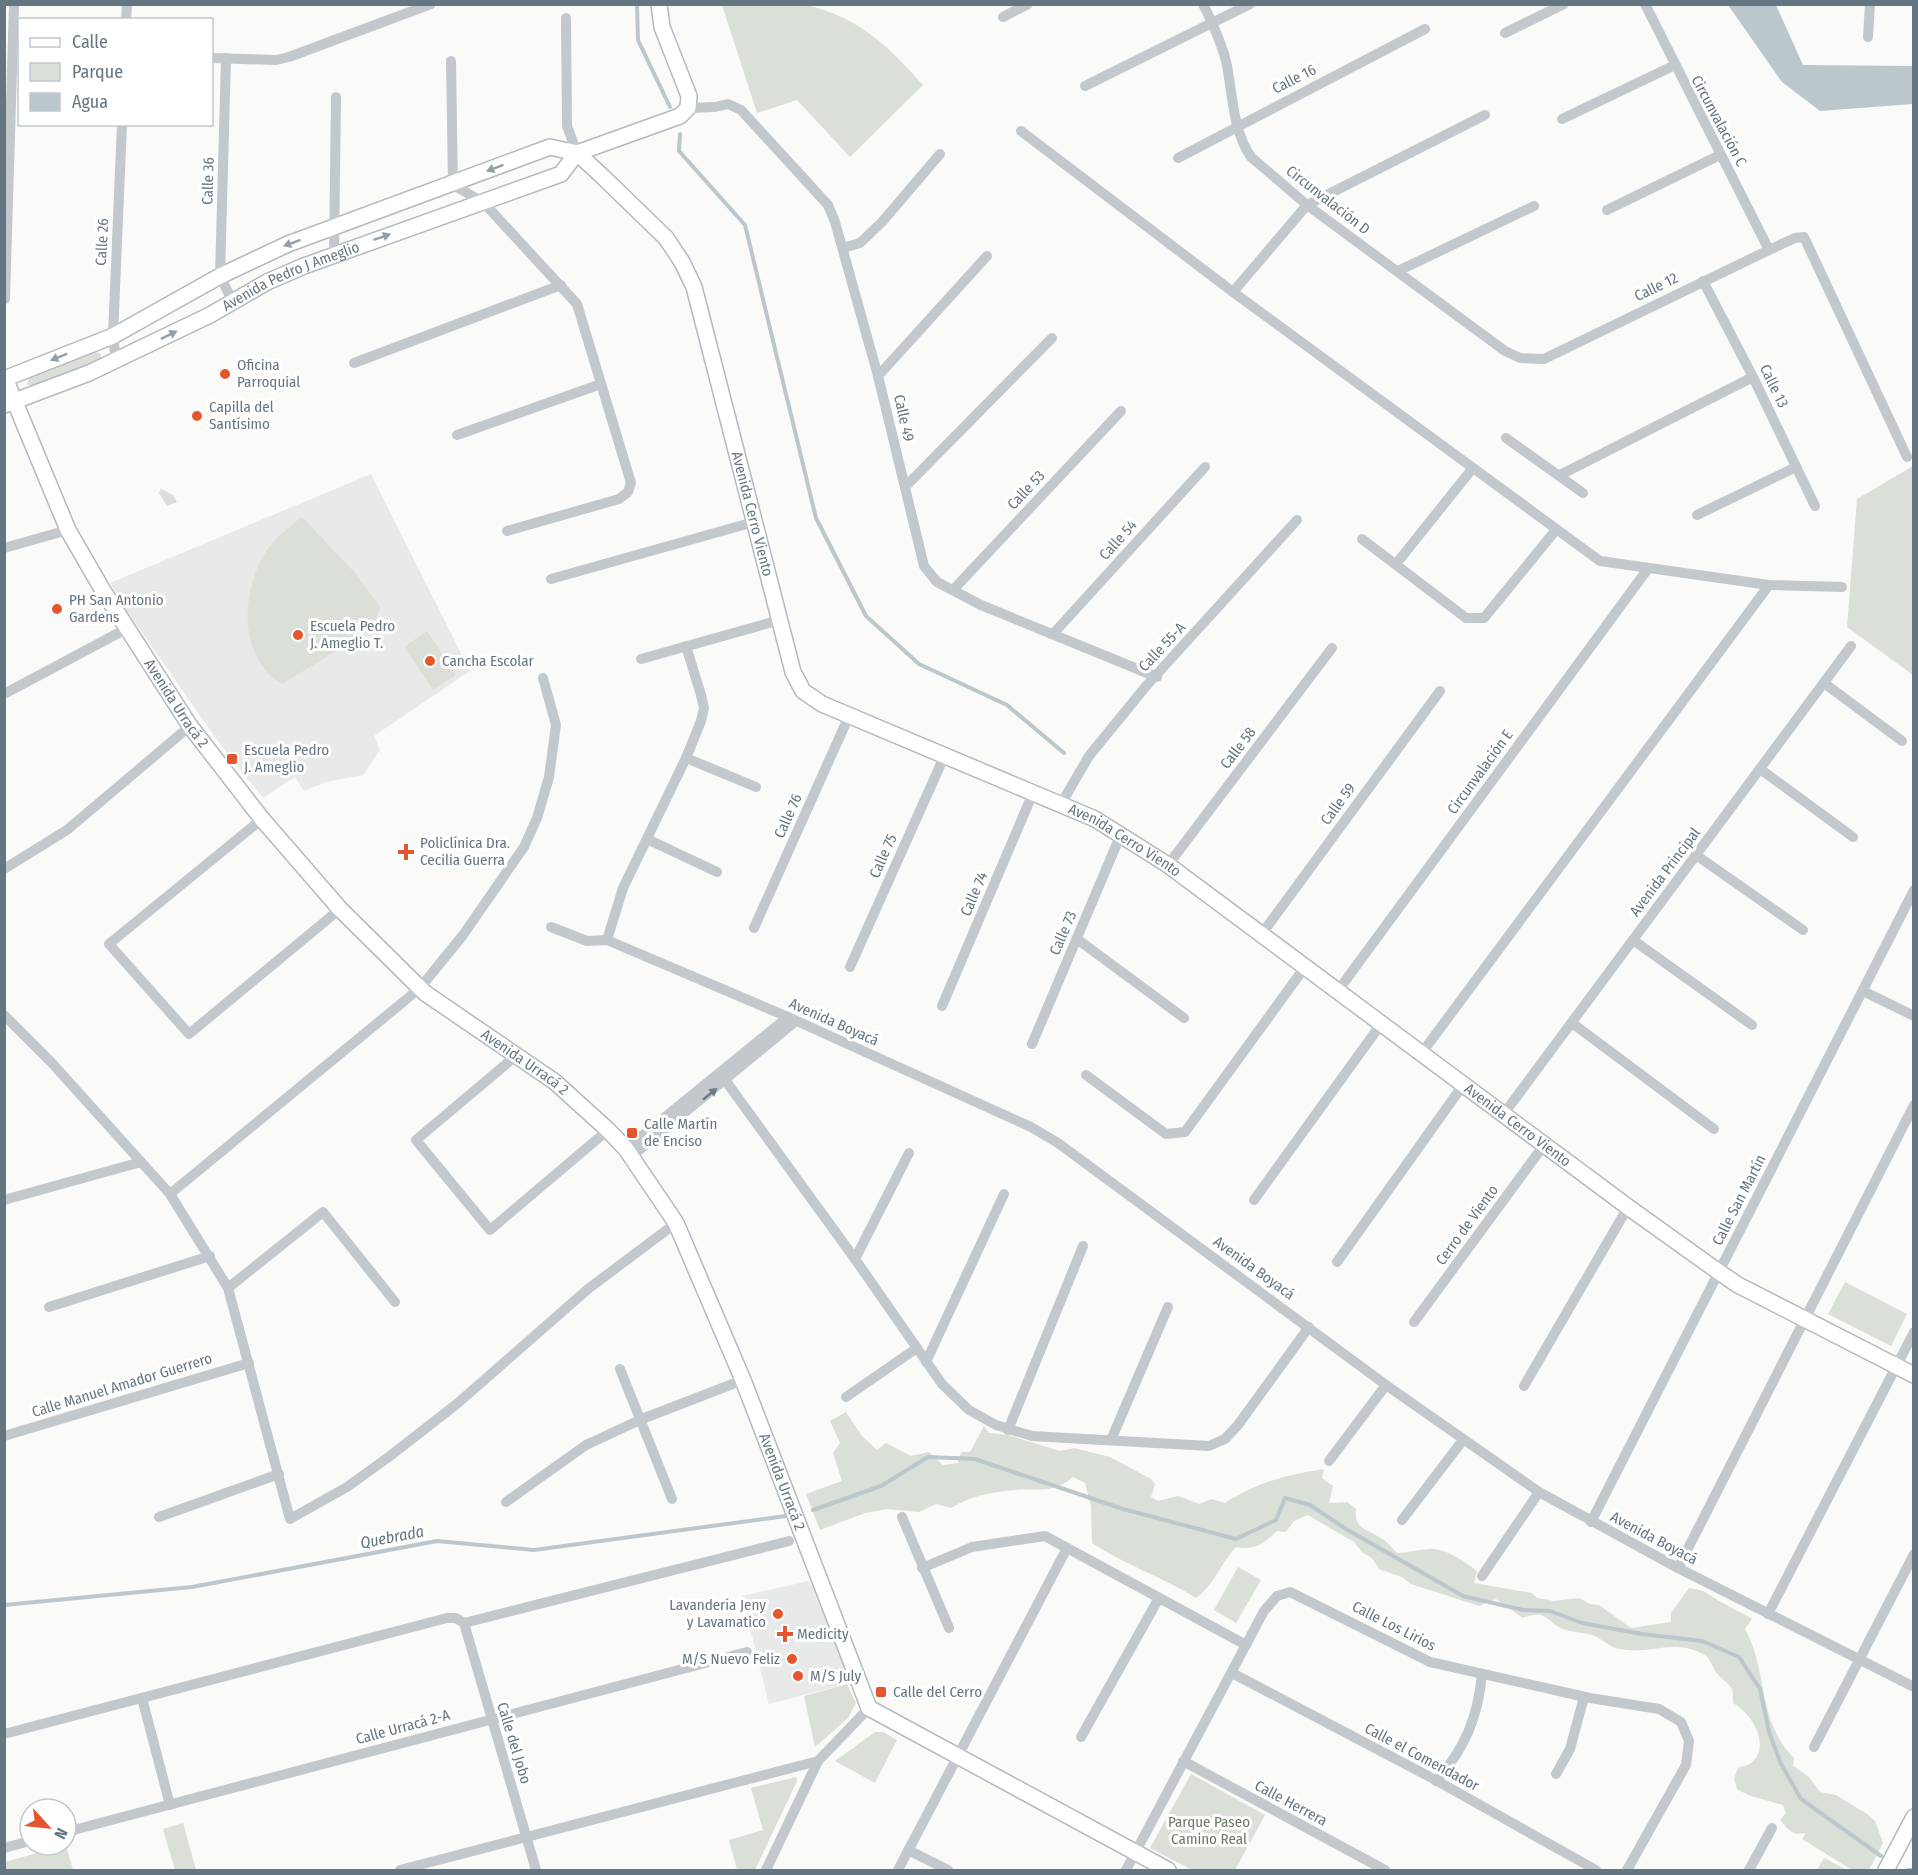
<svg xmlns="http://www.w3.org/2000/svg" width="1918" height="1875" font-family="'Fira Sans Condensed',sans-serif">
  <rect width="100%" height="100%" fill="#fafaf8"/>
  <g fill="#e8e9e9">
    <path d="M371 474 470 671 374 736 380 750 363 775 326 782 304 791 295 777 263 798 217 740 124 607 110 583Z"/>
    <path d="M809 1581 810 1585 816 1583 848 1674 835 1678 838 1686 769 1704 742 1596Z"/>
  </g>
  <g fill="#dadfd7">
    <path d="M722 5C745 4 786 0 806 5 860 18 887 45 923 85L850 157 797 100 757 113Z"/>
    <path d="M95 352 101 354V362L33 387 27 384 30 376Z"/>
    <path d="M1913 466V675L1847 627 1857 499Z"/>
    <path d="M161 489 173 495 177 502 167 506 159 493Z"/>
    <path d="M302 517 356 574 380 607 374 628 282 684C240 659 241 600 261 560 270 542 286 529 302 517Z"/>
    <path d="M427 631 456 675 433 690 404 647Z"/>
    <path d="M1845 1282 1907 1314 1891 1346 1828 1314Z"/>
    <path d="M846 1412 862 1436 877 1450 886 1443 911 1456 929 1452 943 1465 958 1463 961 1452H970L984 1426 989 1433 1008 1435 1060 1451 1074 1448 1110 1457 1151 1479 1155 1484 1151 1497 1158 1501 1178 1496 1199 1504 1212 1499 1225 1503C1256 1483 1288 1474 1324 1469L1322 1478 1333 1486 1329 1503 1347 1502 1356 1509C1354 1530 1367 1528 1382 1539 1388 1542 1392 1548 1397 1553 1407 1553 1429 1548 1435 1549 1450 1551 1465 1562 1477 1571L1474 1583 1532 1593 1537 1598 1554 1601 1579 1598 1590 1604 1599 1605 1631 1628 1671 1622V1613L1689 1588C1707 1590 1708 1595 1723 1603 1732 1609 1742 1612 1752 1619L1745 1629C1769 1673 1756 1719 1794 1758L1793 1766 1809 1777 1820 1792 1836 1795 1867 1814 1875 1821 1883 1843 1869 1870H1852L1802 1839 1806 1833C1792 1836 1789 1830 1780 1820L1786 1813 1783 1805 1748 1795 1737 1789 1734 1778 1738 1768C1744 1765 1749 1767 1754 1760 1770 1742 1750 1712 1733 1703 1733 1699 1733 1692 1732 1689 1729 1683 1720 1678 1716 1672 1712 1666 1710 1657 1703 1654 1673 1638 1651 1655 1619 1649 1610 1647 1603 1640 1595 1636 1585 1632 1573 1633 1563 1629 1546 1622 1547 1608 1523 1618L1496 1599 1479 1606 1411 1584 1402 1577 1379 1569 1372 1558 1363 1553 1354 1542 1308 1515 1294 1521 1286 1532 1277 1531C1263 1544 1255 1551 1236 1547 1220 1564 1215 1584 1196 1598 1163 1577 1125 1565 1092 1543L1091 1506 1085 1483 1073 1477C1053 1494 1039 1488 1015 1490 992 1492 970 1496 951 1508L936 1504 919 1512 887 1509 865 1513 820 1530 806 1494 842 1481 833 1453 840 1443 830 1421Z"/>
    <path d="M1238 1567 1261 1580 1236 1623 1214 1610Z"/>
    <path d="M847 1684 856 1703 848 1718 815 1747 804 1696Z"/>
    <path d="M875 1732H883L897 1740 875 1783 835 1761Z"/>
    <path d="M1191 1774 1265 1815 1235 1870H1192L1150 1848Z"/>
    <path d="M796 1777 797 1781 755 1870H737L729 1840 763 1830 751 1788Z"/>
    <path d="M183 1823 196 1870H175L163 1829Z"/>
    <path d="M66 1845 73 1870H5V1862Z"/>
    <path d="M1824 1858 1847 1870H1817Z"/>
  </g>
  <path fill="#bbc7cb" d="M1728 5H1776L1803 65 1913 66V104L1820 111 1782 82Z"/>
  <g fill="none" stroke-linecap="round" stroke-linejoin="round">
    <g stroke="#bbc7cb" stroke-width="4">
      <path d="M637 4 638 40 670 107"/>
      <path d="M680 134 679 151 745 225 816 518 866 616 919 664 1007 705 1064 753"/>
      <path d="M813 1510 881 1486 928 1457 975 1459 1123 1509 1236 1539 1276 1520 1285 1498 1310 1505 1346 1529 1463 1596 1523 1610 1550 1611 1582 1623 1642 1634 1702 1641 1739 1657 1760 1689 1769 1732 1781 1764 1801 1799 1881 1856"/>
      <path d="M4 1605 192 1587 437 1541 534 1550 786 1516"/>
      <path d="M1908 1870H1914"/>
    </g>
    <defs>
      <g id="secondary">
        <path id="s1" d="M5 378 68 530 102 589 190 726 262 819 340 909 425 993 555 1082 608 1130 626 1149 676 1223 743 1380 869 1708 1168 1870"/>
        <path id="s2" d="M4 379 113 336 220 276 288 244 550 147 577 153 601 175 666 238 682 262 694 287 793 672 803 691 822 704 1095 819 1168 865 1628 1207 1719 1272 1738 1285 1914 1375"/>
        <path id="s3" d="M4 405 89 373 210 315 267 282 304 266 561 174 577 153 680 116 688 108 689 96 662 27 659 4"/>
        <path d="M1886 1870 1914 1817"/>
      </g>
    </defs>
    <use href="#secondary" stroke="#b3babf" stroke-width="18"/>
    <g stroke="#c3c8cc" stroke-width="10">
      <path d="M1203 4C1212 22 1221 42 1226 61 1233 93 1232 130 1251 157L1307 205 1505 351 1520 358 1544 359 1769 250 1795 238 1804 237 1907 457"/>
      <path d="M1645 4 1769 250"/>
      <path d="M1003 17 1028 4"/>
      <path d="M566 18 567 126 577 153"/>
      <path d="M126 20 127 4"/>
      <path d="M1505 33 1564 4"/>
      <path d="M1868 37 1870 4"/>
      <path d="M212 58 276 60 289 57 431 4"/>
      <path d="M226 58 220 276 233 302"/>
      <path d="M451 61 453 185 483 202 577 304 631 483 628 492 619 499 507 531"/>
      <path d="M1085 86 1250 4"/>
      <path d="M688 108 715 107 728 104 741 110 828 205 835 222 878 376 924 566 937 582 981 605 1157 677"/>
      <path d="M1562 119 1673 66"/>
      <path d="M1021 131 1233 292 1600 561 1769 585 1842 587"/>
      <path d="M1178 158 1425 29"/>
      <path d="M1607 210 1720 155"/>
      <path d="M843 248 860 243 882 222 940 154"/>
      <path d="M334 254 336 97"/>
      <path d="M1398 271 1534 206"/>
      <path d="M1703 281 1753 377 1815 506"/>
      <path d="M1233 292 1307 205 1485 115"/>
      <path d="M5 299 14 4"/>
      <path d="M116 361 113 336 122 124"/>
      <path d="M354 363 561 285"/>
      <path d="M878 376 987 256"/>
      <path d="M457 435 601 384"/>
      <path d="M1506 438 1583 493"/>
      <path d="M1560 475 1753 377"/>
      <path d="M905 487 1052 338"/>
      <path d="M1697 515 1796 467"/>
      <path d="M1362 539 1466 618H1484L1555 531"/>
      <path d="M4 548 68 530"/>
      <path d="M1396 564 1472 469"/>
      <path d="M551 579 754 522"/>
      <path d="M953 590 1121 411"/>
      <path d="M1053 634 1205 467"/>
      <path d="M641 659 780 620"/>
      <path d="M1824 683 1902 741"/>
      <path d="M4 694 126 629"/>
      <path d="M686 758 756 787"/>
      <path d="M1760 769 1853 837"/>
      <path d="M1061 804 1089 756 1147 685 1297 520"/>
      <path d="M262 819 109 944 189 1034 340 909"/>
      <path d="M647 839 717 872"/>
      <path d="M1696 855 1803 930"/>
      <path d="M1168 865 1332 648"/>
      <path d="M4 869 67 830 190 726"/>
      <path d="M551 927 587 941 607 940 788 1017 1031 1127 1058 1143 1386 1385 1539 1492 1678 1568 1914 1687"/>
      <path d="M754 928 849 716"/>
      <path d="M1261 935 1440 691"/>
      <path d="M1077 939 1184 1018"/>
      <path d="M607 940 623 888 686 758 701 721 704 708 701 695 686 646"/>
      <path d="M1633 940 1752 1025"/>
      <path d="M850 967 944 757"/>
      <path d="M1863 991 1914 1016"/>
      <path d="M1337 992 1647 570"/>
      <path d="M942 1006 1033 793"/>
      <path d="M4 1015 51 1062 170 1194 228 1288 290 1519 347 1487 390 1456 458 1403 588 1289 676 1223"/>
      <path d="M1572 1023 1714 1129"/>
      <path d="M1032 1044 1121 834"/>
      <path d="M1421 1054 1769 585"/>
      <path d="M517 1055 416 1140 490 1230 608 1130"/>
      <path d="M720 1073 855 1259 942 1384 969 1410 996 1425 1032 1436 1209 1446 1225 1439 1238 1425 1309 1327"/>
      <path d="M1086 1075 1166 1134 1185 1132 1305 967"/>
      <path d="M1503 1115 1851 646"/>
      <path d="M626 1149 788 1017"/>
      <path d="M632 1156 796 1021"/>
      <path d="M170 1194 420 988 463 935 524 847 537 818 549 777 556 725 543 678"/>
      <path d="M4 1200 141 1162"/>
      <path d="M1254 1200 1381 1024"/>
      <path d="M855 1259 909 1153"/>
      <path d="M1337 1262 1463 1085"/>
      <path d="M228 1288 323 1212 395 1302"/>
      <path d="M49 1307 210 1256"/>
      <path d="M1414 1322 1544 1145"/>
      <path d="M926 1362 1004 1194"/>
      <path d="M620 1369 672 1499"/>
      <path d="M1524 1386 1628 1207"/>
      <path d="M846 1397 917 1348"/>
      <path d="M1008 1430 1083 1246"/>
      <path d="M4 1436 249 1363"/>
      <path d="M1111 1440 1168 1307"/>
      <path d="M1329 1461 1386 1385"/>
      <path d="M506 1502 586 1445 642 1419 743 1380"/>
      <path d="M159 1517 279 1474"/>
      <path d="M902 1517 949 1628"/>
      <path d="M1402 1520 1463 1440"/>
      <path d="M1591 1522 1914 890"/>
      <path d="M922 1568 972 1547 1045 1536 1246 1645"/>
      <path d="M1678 1568 1914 1105"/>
      <path d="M1482 1576 1539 1492"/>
      <path d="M1768 1614 1914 1332"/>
      <path d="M464 1623 536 1870"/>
      <path d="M1232 1673 1430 1777 1596 1870"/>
      <path d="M142 1698 170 1805"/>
      <path d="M4 1734 447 1618H456L464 1623 789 1541"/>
      <path d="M1081 1737 1159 1598"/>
      <path d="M1814 1747 1914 1554"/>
      <path d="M1183 1761 1385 1870"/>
      <path d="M1556 1774 1570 1749 1584 1697"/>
      <path d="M1436 1781C1465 1749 1478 1717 1482 1674"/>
      <path d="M66 1832 747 1652"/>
      <path d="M4 1848 30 1841"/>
      <path d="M908 1850 948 1870"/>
      <path d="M400 1870 818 1761"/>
      <path d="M766 1870 818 1761 869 1708"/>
      <path d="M898 1870 1067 1548"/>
      <path d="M1126 1870 1264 1611 1277 1596 1290 1592 1430 1662 1590 1698 1659 1709 1681 1722 1689 1741 1686 1765 1627 1870"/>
      <path d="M1749 1870 1772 1828"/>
    </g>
    <use href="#secondary" stroke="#fff" stroke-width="15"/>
  </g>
  <defs><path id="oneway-solid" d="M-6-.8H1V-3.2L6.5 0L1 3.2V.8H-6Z" transform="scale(1.5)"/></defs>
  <g fill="#939fa8">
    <use href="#oneway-solid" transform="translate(495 168) rotate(159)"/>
    <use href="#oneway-solid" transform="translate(382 237) rotate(-19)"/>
    <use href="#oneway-solid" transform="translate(292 243) rotate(160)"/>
    <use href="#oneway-solid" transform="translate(169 335) rotate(-26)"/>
    <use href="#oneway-solid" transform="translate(59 357) rotate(158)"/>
  </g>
  <use fill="#6a7a87" href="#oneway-solid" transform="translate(710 1094) rotate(-39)"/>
  <g fill="#e4572e" stroke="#fff" stroke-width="2">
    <circle cx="225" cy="374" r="6"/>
    <circle cx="197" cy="416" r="6"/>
    <circle cx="57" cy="609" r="6"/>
    <circle cx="298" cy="635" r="6"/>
    <circle cx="430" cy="661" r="6"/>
    <rect x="226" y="753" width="12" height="12" rx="3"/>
    <path d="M403 843h6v6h6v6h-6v6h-6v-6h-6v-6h6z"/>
    <rect x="626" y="1127" width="12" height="12" rx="3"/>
    <circle cx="778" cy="1614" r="6"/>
    <path d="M782 1625h6v6h6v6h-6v6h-6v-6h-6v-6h6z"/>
    <circle cx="792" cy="1659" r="6"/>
    <circle cx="798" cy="1676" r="6"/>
    <rect x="875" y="1686" width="12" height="12" rx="3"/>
  </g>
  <g text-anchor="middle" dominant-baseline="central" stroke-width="6" stroke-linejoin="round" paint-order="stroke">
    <g font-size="15" fill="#657683" stroke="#fff">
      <text transform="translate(1294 79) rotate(-27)">Calle 16</text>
      <text transform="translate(1719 121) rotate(62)">Circunvalación C</text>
      <text transform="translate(208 181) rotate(-88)">Calle 36</text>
      <text transform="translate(1328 200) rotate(38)">Circunvalación D</text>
      <text transform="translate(102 242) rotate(-87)">Calle 26</text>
      <text stroke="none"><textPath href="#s3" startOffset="315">Avenida Pedro J Ameglio</textPath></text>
      <text transform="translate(1656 287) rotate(-26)">Calle 12</text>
      <text transform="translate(1774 386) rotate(64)">Calle 13</text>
      <text transform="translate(904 418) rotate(77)">Calle 49</text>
      <text transform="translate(1026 490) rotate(-47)">Calle 53</text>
      <text stroke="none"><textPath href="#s2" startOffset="1036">Avenida Cerro Viento</textPath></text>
      <text transform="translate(1118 540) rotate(-48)">Calle 54</text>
      <text transform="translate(1162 647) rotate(-47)">Calle 55-A</text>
      <text stroke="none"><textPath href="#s1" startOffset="369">Avenida Urracá 2</textPath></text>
      <text transform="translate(1238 748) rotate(-53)">Calle 58</text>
      <text transform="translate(1480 772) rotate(-54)">Circunvalación E</text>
      <text transform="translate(1338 804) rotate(-54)">Calle 59</text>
      <text transform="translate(788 816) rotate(-66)">Calle 76</text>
      <text stroke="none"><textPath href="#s2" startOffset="1576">Avenida Cerro Viento</textPath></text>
      <text transform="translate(883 856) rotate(-66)">Calle 75</text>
      <text transform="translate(1665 872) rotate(-53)">Avenida Principal</text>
      <text transform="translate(974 894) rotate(-67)">Calle 74</text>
      <text transform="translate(1063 933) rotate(-67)">Calle 73</text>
      <text transform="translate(834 1022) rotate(24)">Avenida Boyacá</text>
      <text stroke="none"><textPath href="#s1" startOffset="873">Avenida Urracá 2</textPath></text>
      <text stroke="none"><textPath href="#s2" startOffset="2062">Avenida Cerro Viento</textPath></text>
      <text transform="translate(1739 1200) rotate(-63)">Calle San Martín</text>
      <text transform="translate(1467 1225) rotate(-54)">Cerro de Viento</text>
      <text transform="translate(1254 1268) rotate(36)">Avenida Boyacá</text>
      <text transform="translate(122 1385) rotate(-17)">Calle Manuel Amador Guerrero</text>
      <text stroke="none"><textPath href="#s1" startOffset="1376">Avenida Urracá 2</textPath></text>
      <text transform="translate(1654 1538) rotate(28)">Avenida Boyacá</text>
      <text transform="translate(1394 1626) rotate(27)">Calle Los Lirios</text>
      <text transform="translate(403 1727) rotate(-15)">Calle Urracá 2-A</text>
      <text transform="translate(514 1743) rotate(73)">Calle del Jobo</text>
      <text transform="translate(1422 1757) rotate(28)">Calle el Comendador</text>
      <text transform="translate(1291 1803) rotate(28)">Calle Herrera</text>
    </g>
    <g font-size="15" fill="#657683" stroke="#fff" text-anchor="start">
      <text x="237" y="365">Oficina<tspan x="237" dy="17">Parroquial</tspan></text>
      <text x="209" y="407">Capilla del<tspan x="209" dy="17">Santísimo</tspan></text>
      <text x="69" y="600">PH San Antonio<tspan x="69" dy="17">Gardens</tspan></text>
      <text x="310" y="626">Escuela Pedro<tspan x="310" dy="17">J. Ameglio T.</tspan></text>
      <text x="442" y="661">Cancha Escolar</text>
      <text x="244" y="750">Escuela Pedro<tspan x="244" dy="17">J. Ameglio</tspan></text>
      <text x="420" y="843">Policlínica Dra.<tspan x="420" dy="17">Cecilia Guerra</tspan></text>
      <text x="644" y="1124">Calle Martín<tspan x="644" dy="17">de Enciso</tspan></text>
      <text x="766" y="1605" text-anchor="end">Lavandería Jeny<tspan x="766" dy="17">y Lavamatico</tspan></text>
      <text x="797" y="1634">Medicity</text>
      <text x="780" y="1659" text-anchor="end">M/S Nuevo Feliz</text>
      <text x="810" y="1676">M/S July</text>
      <text x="893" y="1692">Calle del Cerro</text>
    </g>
    <g font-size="15" fill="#687a64" stroke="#fff">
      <text x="1209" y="1822">Parque Paseo<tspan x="1209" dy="17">Camino Real</tspan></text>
    </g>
    <g font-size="16" font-style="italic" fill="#60757c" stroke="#fff">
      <text transform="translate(392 1537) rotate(-11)">Quebrada</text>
    </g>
  </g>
  <rect width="1918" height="1875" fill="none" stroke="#657683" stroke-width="12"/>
  <rect x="18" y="18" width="195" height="108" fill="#ffffff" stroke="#c1c8cd" stroke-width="1.5"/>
  <rect x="30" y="38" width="30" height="9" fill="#ffffff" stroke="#c1c8cd" stroke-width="1.5"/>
  <text x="72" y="48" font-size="18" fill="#657683">Calle</text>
  <rect x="30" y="63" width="30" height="18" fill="#dadfd7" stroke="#c1c8cd" stroke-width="1.5"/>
  <text x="72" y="78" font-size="18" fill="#657683">Parque</text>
  <rect x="30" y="93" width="30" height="18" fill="#bbc7cb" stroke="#c1c8cd" stroke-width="1.5"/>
  <text x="72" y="108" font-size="18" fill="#657683">Agua</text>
  <g transform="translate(48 1827) rotate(117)"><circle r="28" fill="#ffffff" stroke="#c1c8cd" stroke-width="1.5"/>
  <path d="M0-4.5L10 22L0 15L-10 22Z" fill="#e4572e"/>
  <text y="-9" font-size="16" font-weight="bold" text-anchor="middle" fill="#657683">N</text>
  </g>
</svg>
